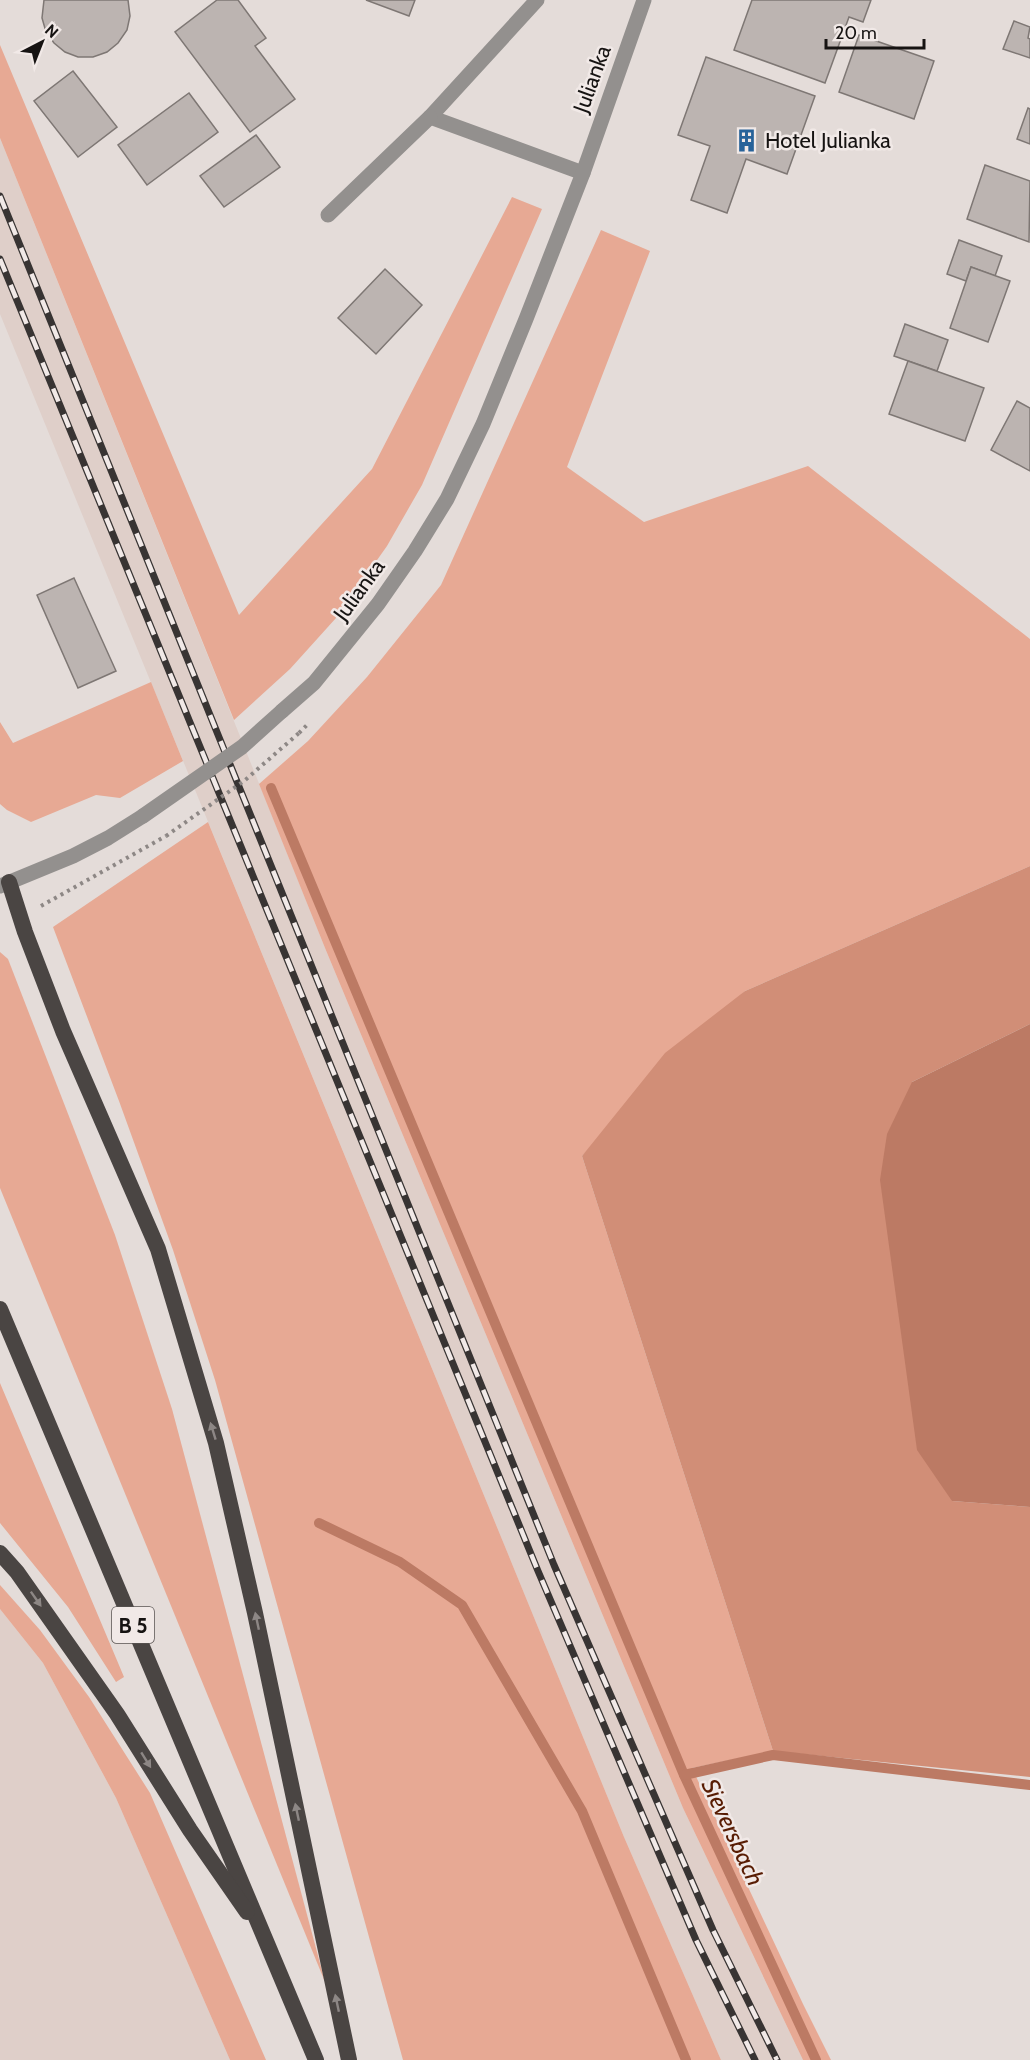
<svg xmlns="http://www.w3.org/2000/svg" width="1030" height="2060" font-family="Cabin,sans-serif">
  <rect width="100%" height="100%" fill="#e4dcd9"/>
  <g fill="#dfcfc9">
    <path d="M0 138 325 948 683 1808 803 2060H721L624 1837 0 314Z"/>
    <path d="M0 1609 43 1663 116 1798 230 2060H0Z"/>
  </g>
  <g fill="#e7a994">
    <path d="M0 45 239 615 372 469 512 197 542 209 422 485 387 546 336 618 290 669 234 720 0 138Z"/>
    <path d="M601 230 650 251 567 467 644 522 808 466 1030 639V866L745 991 582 1156 773 1751 692 1768 803 2004 831 2060H803L683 1808 325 948 259 784 308 741 367 677 441 585Z"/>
    <path d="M151 682 183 761 120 798 96 795 31 822 7 810 0 804V722L13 743Z"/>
    <path d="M208 822 624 1837 721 2060H403L215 1380 173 1250 119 1101 53 927Z"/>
    <path d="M0 952 8 959 115 1235 172 1409 325 1982 0 1188Z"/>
    <path d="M0 1383 124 1677 116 1682 68 1607 0 1523Z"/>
    <path d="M0 1585 40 1630 89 1697 150 1793 266 2060H230L116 1798 43 1663 0 1609Z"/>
  </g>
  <path fill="#d18e77" d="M1030 866V1024L912 1082 952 1501 1030 1507V1777L773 1751 582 1156 665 1053 745 991Z"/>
  <path fill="#bc7a64" d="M1030 1024V1507L952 1501 917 1450 880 1180 887 1134 912 1082Z"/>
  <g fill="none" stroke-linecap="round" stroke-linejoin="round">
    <g stroke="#bc7a64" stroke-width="10">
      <path d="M271 788 684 1775 816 2060"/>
      <path d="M319 1523 400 1562 462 1605 582 1811 686 2060"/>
      <path d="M684 1775 773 1755 1030 1785"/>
    </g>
  </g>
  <g fill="#bcb4b1" stroke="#7e7774" stroke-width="1.5">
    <path d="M44 0H128L130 16 127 30 118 43 107 52 93 57H78L65 52 54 43 46 32 42 18Z"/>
    <path d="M217 0H238L266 38 255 46 295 99 250 132 175 32Z"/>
    <path d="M366 0H415L409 16Z"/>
    <path d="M752 0H871L863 22 849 17 825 83 734 50Z"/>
    <path d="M1014 21 1030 27 1028 38 1030 39V58L1003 49Z"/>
    <path d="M859 35 934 61 914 119 839 92Z"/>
    <path d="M706 57 815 96 787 174 746 159 727 213 691 200 710 146 678 135Z"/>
    <path d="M73 71 117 127 78 157 34 101Z"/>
    <path d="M189 93 218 132 147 185 118 145Z"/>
    <path d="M1028 108 1030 109V144L1017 139Z"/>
    <path d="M256 135 280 167 224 207 200 176Z"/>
    <path d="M985 165 1030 181 1029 242 967 219Z"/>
    <path d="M959 240 1002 256 995 276 971 267 966 281 947 274Z"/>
    <path d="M971 267 1010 281 988 342 950 328Z"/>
    <path d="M385 269 422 305 376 354 338 318Z"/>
    <path d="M905 324 948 340 937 371 894 356Z"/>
    <path d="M908 361 984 388 965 441 889 414Z"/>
    <path d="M1017 401 1030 408V471L991 450Z"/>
    <path d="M74 578 116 671 78 688 37 595Z"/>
  </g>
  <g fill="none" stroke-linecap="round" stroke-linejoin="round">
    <g stroke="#8d8785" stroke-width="4" stroke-dasharray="3 4.5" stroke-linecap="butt">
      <path d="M299 733 308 724"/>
      <path d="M41 906 166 836"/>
    </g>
    <g stroke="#93908e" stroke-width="15">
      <path d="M537 0 430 117 583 173"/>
      <path d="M328 215 430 117"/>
    </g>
    <g stroke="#93908e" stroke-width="15">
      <path d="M282 711 314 683 378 604 415 551 447 499 483 424 526 319 583 173 644 0"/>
      <path d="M0 886 73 856 108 838 143 816"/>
    </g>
    <g stroke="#4a4543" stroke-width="16">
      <path d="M9 882 25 932 63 1031 158 1249 216 1443 255 1613 349 2060"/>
      <path d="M0 1309 316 2060"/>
      <path d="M0 1553 17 1572 117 1714 190 1830 247 1912"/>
    </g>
    <defs>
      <g id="rail">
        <path d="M0 196 554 1565 713 1930 777 2060"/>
        <path d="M0 259 538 1571 696 1940 755 2060"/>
      </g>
    </defs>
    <use href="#rail" stroke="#383433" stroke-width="7"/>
    <use href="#rail" stroke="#f1e9e7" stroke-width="4.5" stroke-dasharray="14" stroke-linecap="butt"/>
    <path stroke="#8d8785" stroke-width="4" stroke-dasharray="3 4.5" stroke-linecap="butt" d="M166 836 244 781 299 733"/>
    <path stroke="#93908e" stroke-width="15" d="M143 816 242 747 282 711"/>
  </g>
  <defs><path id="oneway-solid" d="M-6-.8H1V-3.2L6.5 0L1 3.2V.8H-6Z" transform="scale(1.5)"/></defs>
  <g fill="#8d8785">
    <use href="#oneway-solid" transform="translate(213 1431) rotate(-107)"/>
    <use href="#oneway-solid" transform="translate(36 1599) rotate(55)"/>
    <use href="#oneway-solid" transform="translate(257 1621) rotate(-102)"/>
    <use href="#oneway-solid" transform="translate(146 1760) rotate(58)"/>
    <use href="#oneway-solid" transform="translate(297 1812) rotate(-102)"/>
    <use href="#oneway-solid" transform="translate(337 2003) rotate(-102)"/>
  </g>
  <defs>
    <symbol id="building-bare" viewBox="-9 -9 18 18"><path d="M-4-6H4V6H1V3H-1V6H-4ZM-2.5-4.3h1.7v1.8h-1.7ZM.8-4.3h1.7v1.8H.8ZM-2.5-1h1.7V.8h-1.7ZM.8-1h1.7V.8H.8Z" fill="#276299" stroke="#f1e9e7" stroke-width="2.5" paint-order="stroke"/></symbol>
  </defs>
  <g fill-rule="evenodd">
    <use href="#building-bare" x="730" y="124" width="33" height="33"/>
  </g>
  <g text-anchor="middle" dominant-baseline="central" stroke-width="5" stroke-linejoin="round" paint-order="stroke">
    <rect fill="#f1e9e7" stroke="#585352" stroke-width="1.5" x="112" y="1607" width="42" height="36" rx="4.5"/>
    <g font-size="21" font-weight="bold" fill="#161312">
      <text x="133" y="1625">B 5</text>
    </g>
    <g font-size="22" fill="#161312" stroke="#f1e9e7">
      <text transform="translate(592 79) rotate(-70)">Julianka</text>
      <text transform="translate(359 590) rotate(-54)">Julianka</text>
    </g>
    <g font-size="22" fill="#161312" stroke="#f1e9e7" text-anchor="start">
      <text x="765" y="140">Hotel Julianka</text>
    </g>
    <g font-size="24" font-style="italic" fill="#581c03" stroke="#f1e9e7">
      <text transform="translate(733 1832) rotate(65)">Sieversbach</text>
    </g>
  </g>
  <g transform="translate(42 42) rotate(42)" stroke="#f1e9e7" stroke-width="4.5" paint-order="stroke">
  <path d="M0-4.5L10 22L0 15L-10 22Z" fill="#161312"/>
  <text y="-9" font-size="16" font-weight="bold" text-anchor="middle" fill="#161312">N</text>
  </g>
  <path d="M826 39v9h98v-9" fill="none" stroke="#161312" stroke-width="3"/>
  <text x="835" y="39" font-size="18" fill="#161312" stroke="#f1e9e7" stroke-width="4.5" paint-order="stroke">20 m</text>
</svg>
